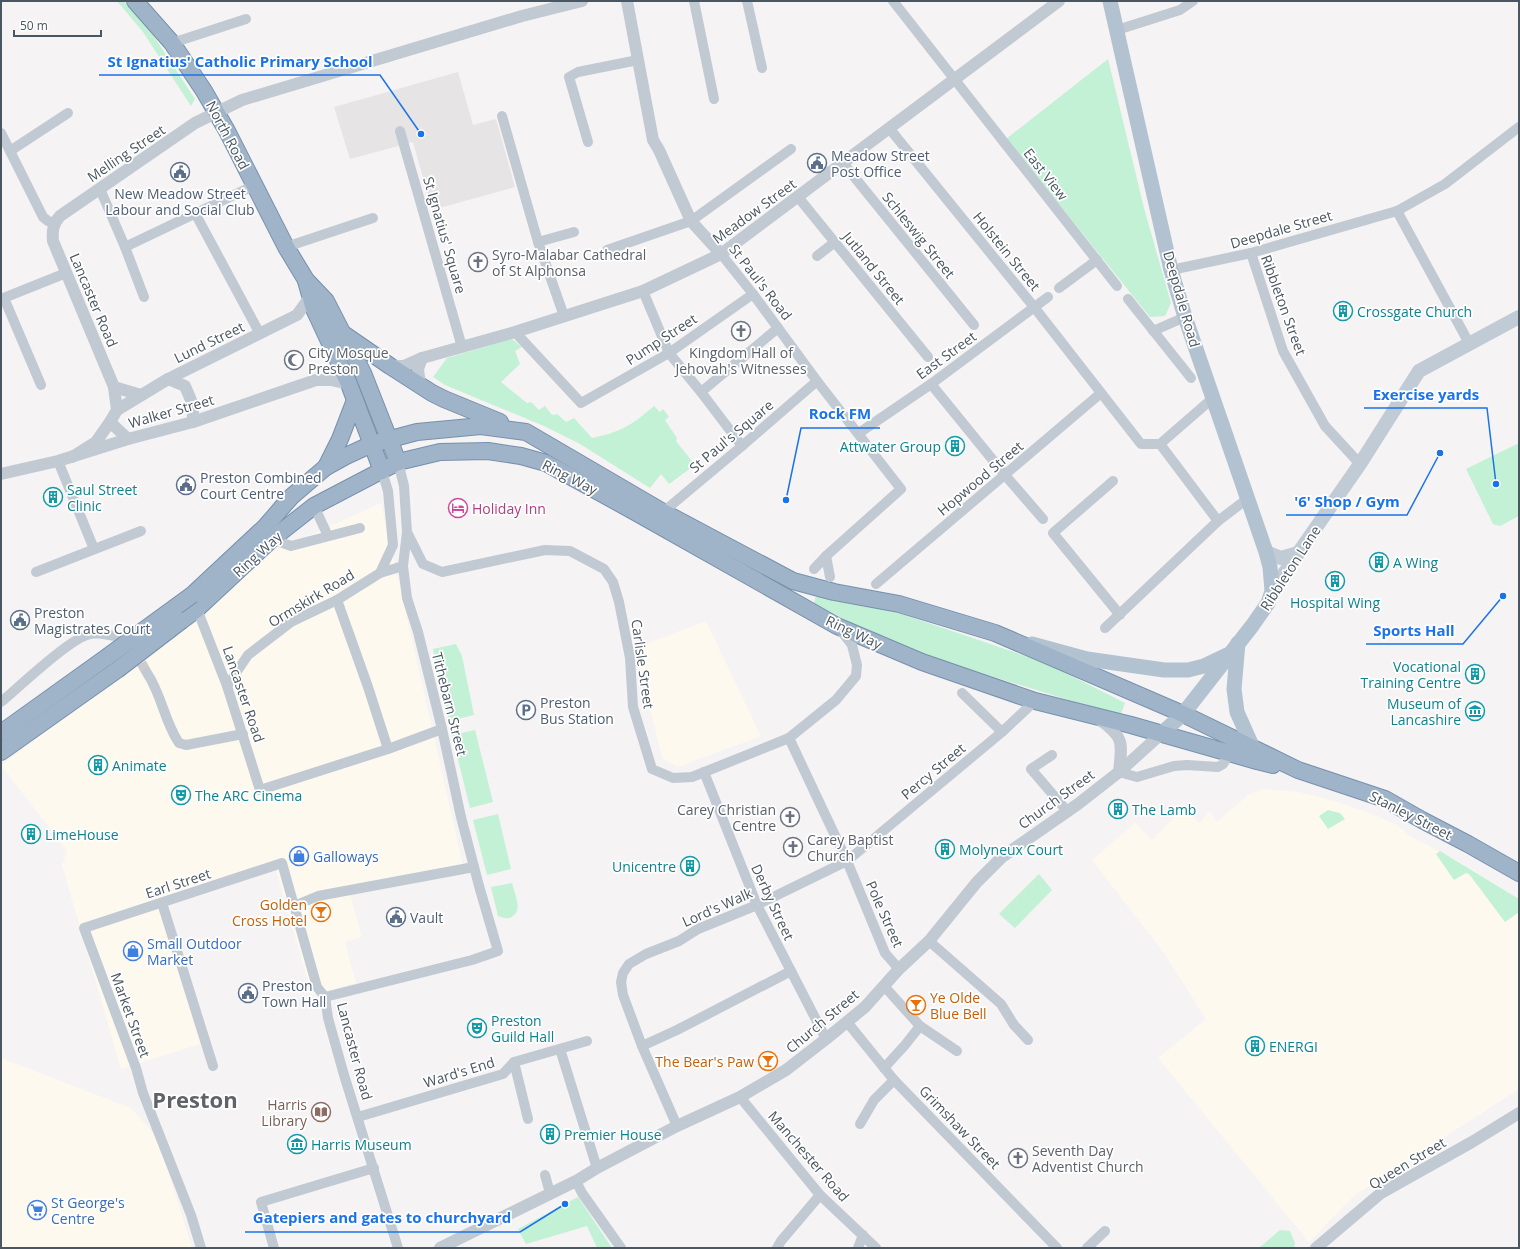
<svg xmlns="http://www.w3.org/2000/svg" width="1520" height="1249" font-family="'Open Sans',sans-serif">
  <rect width="100%" height="100%" fill="#f5f3f3"/>
  <g fill="#fdf9ef">
    <path d="M381 503 464 870 350 895 362 937 345 942 356 983 312 995 276 870 163 897 209 1041 121 1069 62 865 67 851 1 765 161 647 266 555Z"/>
    <path d="M706 621 761 736 678 767 662 758 635 648Z"/>
    <path d="M1263 789 1299 792 1338 802 1372 814 1397 825 1410 836 1456 860 1519 899V1089L1355 1195 1309 1242 1158 1058 1206 1019 1166 956 1092 860 1135 823 1152 840 1178 813 1185 812 1200 823 1209 811 1217 822 1248 795Z"/>
    <path d="M1 1058 131 1108 158 1138 192 1248H1Z"/>
  </g>
  <path fill="#e6e4e5" d="M458 72 473 125 496 119 515 187 432 210 413 142 350 159 334 107Z"/>
  <g fill="#c3f1d5">
    <path d="M117 1H124L151 32 195 99 191 106 143 32Z"/>
    <path d="M1108 59 1144 208 1171 303 1165 316 1150 317 1006 139Z"/>
    <path d="M512 339 522 347 515 351 520 364 501 382 527 403 531 402 539 410 545 406 552 415 557 414 566 422 574 418 592 438C621 432 632 425 654 406L660 412 663 409 669 417 665 420 677 438 676 441 695 465 669 484 661 474 650 488 580 444 544 426 445 385 433 377 447 358Z"/>
    <path d="M1519 443V516L1500 526 1493 524 1466 469Z"/>
    <path d="M816 596 881 607 955 632 1046 663 1125 703 1121 714 1072 701 919 654 876 636 814 603Z"/>
    <path d="M456 644 462 656 474 715 449 721 433 649Z"/>
    <path d="M475 730 493 802 470 808 452 735Z"/>
    <path d="M1328 810 1340 813 1345 819 1328 829 1319 816Z"/>
    <path d="M498 814 511 869 487 875 473 820Z"/>
    <path d="M1440 851 1519 899V912L1505 922 1469 874 1466 873 1454 880 1436 854Z"/>
    <path d="M1039 874 1052 890 1015 928 999 914Z"/>
    <path d="M512 883C514 893 523 909 513 916 508 920 504 918 498 916L491 887Z"/>
    <path d="M578 1197 612 1248H597L587 1226 526 1244 518 1229Z"/>
    <path d="M1280 1230 1290 1231 1295 1243 1294 1248H1259Z"/>
  </g>
  <g fill="none" stroke-linecap="round" stroke-linejoin="round">
    <path stroke="#caccce" stroke-width="10" stroke-dasharray="10 5" stroke-linecap="butt" d="M134 650 147 673"/>
    <defs>
      <g id="trunk">
        <path d="M135 1 172 43 204 91 227 131 286 247 306 280 326 301 363 373 398 462"/>
        <path d="M306 281 314 309 349 384 382 471"/>
        <path d="M345 335 390 366 432 393 444 399 500 422"/>
        <path d="M326 467 340 439 355 400"/>
        <path d="M192 595 266 526 291 497 326 467 346 456 372 444 417 432 481 426 526 432 663 512 793 581 834 592 899 604 995 633 1183 714 1298 770 1385 799 1422 820 1468 844 1519 873"/>
        <path d="M181 621 197 609 272 539 314 506 398 462 440 452 488 451 521 456 546 463 637 513 837 626 922 662 1035 701 1131 725 1257 761 1273 765"/>
        <path d="M1 733 107 657"/>
        <path d="M1 752 117 670"/>
      </g>
    </defs>
    <use href="#trunk" stroke="#7690ad" stroke-width="18"/>
    <g stroke="#c1cad2" stroke-width="10">
      <path d="M694 1 714 99"/>
      <path d="M747 1 762 68"/>
      <path d="M893 1 1117 286"/>
      <path d="M1117 30 1180 10 1193 1"/>
      <path d="M172 43 246 19"/>
      <path d="M502 116 538 242 564 316"/>
      <path d="M889 128 1034 307 1141 444H1160L1218 521"/>
      <path d="M400 131 462 347"/>
      <path d="M1 133 43 217 48 221 54 223"/>
      <path d="M588 142 569 77 578 72 638 60"/>
      <path d="M10 151 68 113"/>
      <path d="M843 163 974 325"/>
      <path d="M100 189 125 247 144 297"/>
      <path d="M798 197 928 357"/>
      <path d="M1397 211 1469 343"/>
      <path d="M195 213 260 334"/>
      <path d="M538 242 574 232"/>
      <path d="M125 247 255 185"/>
      <path d="M286 247 373 218"/>
      <path d="M607 250 691 221 791 149"/>
      <path d="M1251 253 1283 351 1325 426 1360 464"/>
      <path d="M721 254 753 294 817 381 901 489 826 556 814 569"/>
      <path d="M817 256 835 242"/>
      <path d="M1171 270 1251 253 1397 211 1445 184 1519 127"/>
      <path d="M1059 288 1097 260"/>
      <path d="M643 291 669 353 701 392 742 446"/>
      <path d="M4 298 41 385"/>
      <path d="M1 299 66 273"/>
      <path d="M1128 299 1191 378"/>
      <path d="M1153 331 1185 317"/>
      <path d="M515 332 581 403 669 353 753 294"/>
      <path d="M931 384 1005 475 1043 519"/>
      <path d="M701 392 778 328"/>
      <path d="M859 433 931 384 1048 297"/>
      <path d="M1160 444 1213 398"/>
      <path d="M58 461 94 549"/>
      <path d="M1113 481 1053 533 1120 615"/>
      <path d="M314 506 328 536"/>
      <path d="M663 512 742 446 817 381"/>
      <path d="M407 532 423 564 442 572 545 550 570 551 604 569 613 582 619 602 630 658 633 707 652 769 673 778 692 777 789 738 836 700 856 676 857 665 852 645 839 628"/>
      <path d="M272 539 291 546 360 528"/>
      <path d="M826 556 830 577"/>
      <path d="M36 572 141 531"/>
      <path d="M380 573 393 545 388 491 382 471"/>
      <path d="M876 584 1101 393"/>
      <path d="M337 600 368 687 388 749"/>
      <path d="M197 609 227 686 260 790 388 749 442 729"/>
      <path d="M1105 628 1218 521 1247 499"/>
      <path d="M147 673C162 695 164 721 179 743L186 745 243 734"/>
      <path d="M227 686 248 655 291 622 337 600 380 573 403 566"/>
      <path d="M962 693 1002 732"/>
      <path d="M1 702C18 688 72 636 91 634 99 632 107 635 115 636"/>
      <path d="M789 738 847 861 885 953 899 969"/>
      <path d="M1052 755 1031 769 1067 811"/>
      <path d="M704 772 757 905 826 1039"/>
      <path d="M1119 772 1137 777 1174 766 1187 765 1218 767 1223 764 1230 753"/>
      <path d="M162 903 213 1066"/>
      <path d="M294 906 318 896 474 867"/>
      <path d="M929 941 1001 1004 1014 1025 1028 1040"/>
      <path d="M884 986 920 1026 957 1051"/>
      <path d="M325 997 472 960 498 951 479 886 461 817 442 729 418 632 407 598 403 566 407 532 404 486 398 462"/>
      <path d="M847 1022 894 1080 1057 1248"/>
      <path d="M642 1046 677 1030 791 971"/>
      <path d="M560 1049 597 1168"/>
      <path d="M514 1062 528 1119"/>
      <path d="M884 1068 905 1045 920 1026"/>
      <path d="M740 1097 820 1195 876 1248"/>
      <path d="M358 1117 503 1074 514 1062 587 1041"/>
      <path d="M860 1124 874 1100 894 1080"/>
      <path d="M677 1126 642 1046 623 995 621 982 623 973 629 964 646 954 679 941 698 929 757 905 847 861 1002 732 1035 701"/>
      <path d="M545 1175 550 1193"/>
      <path d="M576 1181 582 1193 621 1248"/>
      <path d="M201 1248 191 1215 143 1093 136 1068 84 928 282 863 317 987 325 997 328 1018 344 1075 398 1248"/>
      <path d="M274 1248 261 1202 374 1168"/>
      <path d="M777 1248 781 1241 820 1195"/>
      <path d="M858 1248 863 1235"/>
      <path d="M1087 1248 1105 1231"/>
    </g>
    <g stroke="#c1cad2" stroke-width="12">
      <path d="M627 1 653 140 659 150 691 221 721 254"/>
      <path d="M390 366H404L422 358 515 332 643 291 721 254 1059 1"/>
      <path d="M168 379 185 386 193 405V422"/>
      <path d="M420 385 418 369 422 358"/>
      <path d="M114 387 141 395"/>
      <path d="M117 410 168 379 297 315 310 297"/>
      <path d="M110 422 128 439"/>
      <path d="M72 457 96 442 110 422 117 410 114 387 53 241C52 231 53 224 60 216L195 123 242 100 522 16 582 1"/>
      <path d="M1 474 58 461 128 439 193 422 316 380H331L349 384"/>
      <path d="M1100 720C1125 738 1122 743 1119 772"/>
      <path d="M440 1248 576 1181 597 1168 677 1126 740 1097 786 1070 826 1039 865 1007 899 969 929 941 977 882 1002 857 1078 804 1119 772 1161 734"/>
      <path d="M1316 1248 1381 1193 1472 1142 1519 1113"/>
    </g>
    <g stroke="#c1cbd6" stroke-width="14">
      <path d="M1266 552 1281 558 1298 553"/>
      <path d="M1272 591 1360 464 1419 371 1519 317"/>
    </g>
    <g stroke="#b3c2d1" stroke-width="15">
      <path d="M1110 1 1171 270 1185 317 1266 552 1270 567 1272 591 1268 603 1252 626 1194 700 1183 714 1161 734"/>
      <path d="M1238 643 1234 689 1237 712 1253 748"/>
      <path d="M1032 644 1087 659 1164 670H1188L1204 666 1227 655"/>
    </g>
    <use href="#trunk" stroke="#9fb4c9" stroke-width="16"/>
    <defs>
      <g id="trunk-bridge">
        <path d="M107 657 192 595"/>
        <path d="M117 670 181 621"/>
      </g>
    </defs>
    <use href="#trunk-bridge" stroke="#7690ad" stroke-width="18" stroke-linecap="butt"/>
    <use href="#trunk-bridge" stroke="#9fb4c9" stroke-width="16"/>
  </g>
  <defs>
    <symbol id="civic-ring" viewBox="-11 -11 22 22"><circle r="9.5" fill="#fff" stroke="#5c6f8a" stroke-width="1.5"/><path d="M-.6-6.5H3V-4.5H.6V-3L4-1V1h2V6H-6V1h2V-1L-.6-3ZM-1.2 2.5V6h2.4V2.5Z" fill="#5c6f8a"/></symbol>
    <symbol id="church-ring" viewBox="-11 -11 22 22"><circle r="9.5" fill="#fff" stroke="#6b7280" stroke-width="1.5"/><path d="M-1.2-6h2.4v3.5h3.3v2.4h-3.3V6h-2.4V-.1h-3.3v-2.4h3.3Z" fill="#6b7280"/></symbol>
    <symbol id="building-ring" viewBox="-11 -11 22 22"><circle r="9.5" fill="#fff" stroke="#0f9aa8" stroke-width="1.5"/><path d="M-4-6H4V6H1V3H-1V6H-4ZM-2.5-4.3h1.7v1.8h-1.7ZM.8-4.3h1.7v1.8H.8ZM-2.5-1h1.7V.8h-1.7ZM.8-1h1.7V.8H.8Z" fill="#0f9aa8"/></symbol>
    <symbol id="mosque-ring" viewBox="-11 -11 22 22"><circle r="9.5" fill="#fff" stroke="#6b7280" stroke-width="1.5"/><path d="M3.5-4.9A6 6 0 1 0 3.5 4.9A5 5 0 1 1 3.5-4.9Z" fill="#6b7280"/></symbol>
    <symbol id="hotel-ring" viewBox="-11 -11 22 22"><circle r="9.5" fill="#fff" stroke="#d1479c" stroke-width="1.5"/><path d="M-6-4.5h1.5V1H6V5H4.5V3h-9V5H-6ZM-4 0a1.8 1.8 0 1 1 3.6 0ZM.5 0V-2.5h3Q6-2.5 6 0Z" fill="#d1479c"/></symbol>
    <symbol id="parking-ring" viewBox="-11 -11 22 22"><circle r="9.5" fill="#fff" stroke="#5c6f8a" stroke-width="1.5"/><path d="M-3.5-5.5H1a3.5 3.5 0 0 1 0 7H-1V5.5H-3.5ZM-1-3.4V-.6H.8a1.4 1.4 0 0 0 0-2.8Z" fill="#5c6f8a"/></symbol>
    <symbol id="museum-ring" viewBox="-11 -11 22 22"><circle r="9.5" fill="#fff" stroke="#0f9aa8" stroke-width="1.5"/><path d="M0-6L6-3V-2H-6V-3ZM-5-1h2V3h-2ZM-1-1h2V3h-2ZM3-1h2V3H3ZM-6 4H6V6H-6Z" fill="#0f9aa8"/></symbol>
    <symbol id="theatre-ring" viewBox="-11 -11 22 22"><circle r="9.5" fill="#fff" stroke="#0f9aa8" stroke-width="1.5"/><path d="M-5-5.5Q0-4 5-5.5V0Q5 5 0 6Q-5 5-5 0ZM-3.3-2.5H-1v1.5H-3.3ZM1-2.5H3.3v1.5H1ZM-2.8 1Q0 5.5 2.8 1Z" fill="#0f9aa8"/></symbol>
    <symbol id="shop-ring" viewBox="-11 -11 22 22"><circle r="9.5" fill="#fff" stroke="#3f7fe0" stroke-width="1.5"/><path d="M-5-2.5h2.3a2.7 3.5 0 0 1 5.4 0H5L5.5 6h-11ZM-1.5-2.5h3a1.5 2.3 0 0 0-3 0Z" fill="#3f7fe0"/></symbol>
    <symbol id="bar-ring" viewBox="-11 -11 22 22"><circle r="9.5" fill="#fff" stroke="#e8710a" stroke-width="1.5"/><path d="M-6-5H6L.8 .8V4.5H3.5V6h-7V4.5H-.8V.8Z" fill="#e8710a"/></symbol>
    <symbol id="library-ring" viewBox="-11 -11 22 22"><circle r="9.5" fill="#fff" stroke="#8d6e63" stroke-width="1.5"/><path d="M-6-4Q-3-5.5-.7-3.5V5Q-3 3-6 4ZM6-4Q3-5.5 .7-3.5V5Q3 3 6 4Z" fill="#8d6e63"/></symbol>
    <symbol id="supermarket-ring" viewBox="-11 -11 22 22"><circle r="9.5" fill="#fff" stroke="#3f7fe0" stroke-width="1.5"/><path d="M-6-5.5h2.5l.6 2H6L4.5 2H-2.5L-4.4-4H-6ZM-1.5 3.2a1.3 1.3 0 1 0 .1 0ZM3 3.2a1.3 1.3 0 1 0 .1 0Z" fill="#3f7fe0"/></symbol>
  </defs>
  <g fill-rule="evenodd">
    <use href="#civic-ring" x="806" y="152" width="22" height="22"/>
    <use href="#civic-ring" x="169" y="161" width="22" height="22"/>
    <use href="#church-ring" x="467" y="251" width="22" height="22"/>
    <use href="#building-ring" x="1332" y="300" width="22" height="22"/>
    <use href="#church-ring" x="730" y="320" width="22" height="22"/>
    <use href="#mosque-ring" x="283" y="349" width="22" height="22"/>
    <use href="#building-ring" x="944" y="435" width="22" height="22"/>
    <use href="#civic-ring" x="175" y="474" width="22" height="22"/>
    <use href="#building-ring" x="42" y="486" width="22" height="22"/>
    <use href="#hotel-ring" x="447" y="497" width="22" height="22"/>
    <use href="#building-ring" x="1368" y="551" width="22" height="22"/>
    <use href="#building-ring" x="1324" y="570" width="22" height="22"/>
    <use href="#civic-ring" x="9" y="609" width="22" height="22"/>
    <use href="#building-ring" x="1464" y="663" width="22" height="22"/>
    <use href="#parking-ring" x="515" y="699" width="22" height="22"/>
    <use href="#museum-ring" x="1464" y="700" width="22" height="22"/>
    <use href="#building-ring" x="87" y="754" width="22" height="22"/>
    <use href="#theatre-ring" x="170" y="784" width="22" height="22"/>
    <use href="#building-ring" x="1107" y="798" width="22" height="22"/>
    <use href="#church-ring" x="779" y="806" width="22" height="22"/>
    <use href="#building-ring" x="20" y="823" width="22" height="22"/>
    <use href="#church-ring" x="782" y="836" width="22" height="22"/>
    <use href="#building-ring" x="934" y="838" width="22" height="22"/>
    <use href="#shop-ring" x="288" y="845" width="22" height="22"/>
    <use href="#building-ring" x="679" y="855" width="22" height="22"/>
    <use href="#bar-ring" x="310" y="901" width="22" height="22"/>
    <use href="#civic-ring" x="385" y="906" width="22" height="22"/>
    <use href="#shop-ring" x="122" y="940" width="22" height="22"/>
    <use href="#civic-ring" x="237" y="982" width="22" height="22"/>
    <use href="#bar-ring" x="905" y="994" width="22" height="22"/>
    <use href="#theatre-ring" x="466" y="1017" width="22" height="22"/>
    <use href="#building-ring" x="1244" y="1035" width="22" height="22"/>
    <use href="#bar-ring" x="757" y="1050" width="22" height="22"/>
    <use href="#library-ring" x="310" y="1101" width="22" height="22"/>
    <use href="#building-ring" x="539" y="1123" width="22" height="22"/>
    <use href="#museum-ring" x="286" y="1133" width="22" height="22"/>
    <use href="#church-ring" x="1007" y="1147" width="22" height="22"/>
    <use href="#supermarket-ring" x="26" y="1199" width="22" height="22"/>
  </g>
  <g text-anchor="middle" dominant-baseline="central" stroke-width="3.5" stroke-linejoin="round" paint-order="stroke">
    <g font-size="14" fill="#4a5661" stroke="#fff">
      <text transform="translate(228 135) rotate(62)">North Road</text>
      <text transform="translate(126 153) rotate(-34)">Melling Street</text>
      <text transform="translate(1046 174) rotate(52)">East View</text>
      <text transform="translate(754 211) rotate(-36)">Meadow Street</text>
      <text transform="translate(1281 229) rotate(-16)">Deepdale Street</text>
      <text transform="translate(445 235) rotate(74)">St Ignatius' Square</text>
      <text transform="translate(919 235) rotate(51)">Schleswig Street</text>
      <text transform="translate(1007 251) rotate(51)">Holstein Street</text>
      <text transform="translate(874 268) rotate(51)">Jutland Street</text>
      <text transform="translate(761 282) rotate(52)">St Paul's Road</text>
      <text transform="translate(1182 299) rotate(74)">Deepdale Road</text>
      <text transform="translate(94 300) rotate(67)">Lancaster Road</text>
      <text transform="translate(1284 305) rotate(70)">Ribbleton Street</text>
      <text transform="translate(661 339) rotate(-33)">Pump Street</text>
      <text transform="translate(209 342) rotate(-26)">Lund Street</text>
      <text transform="translate(946 355) rotate(-36)">East Street</text>
      <text transform="translate(171 411) rotate(-16)">Walker Street</text>
      <text transform="translate(731 436) rotate(-40)">St Paul's Square</text>
      <text transform="translate(570 477) rotate(27)">Ring Way</text>
      <text transform="translate(980 478) rotate(-40)">Hopwood Street</text>
      <text transform="translate(257 554) rotate(-42)">Ring Way</text>
      <text transform="translate(1290 568) rotate(-57)">Ribbleton Lane</text>
      <text transform="translate(311 598) rotate(-31)">Ormskirk Road</text>
      <text transform="translate(854 632) rotate(25)">Ring Way</text>
      <text transform="translate(643 664) rotate(82)">Carlisle Street</text>
      <text transform="translate(244 694) rotate(71)">Lancaster Road</text>
      <text transform="translate(450 704) rotate(76)">Tithebarn Street</text>
      <text transform="translate(933 771) rotate(-40)">Percy Street</text>
      <text transform="translate(1056 799) rotate(-36)">Church Street</text>
      <text transform="translate(1411 815) rotate(27)">Stanley Street</text>
      <text transform="translate(178 883) rotate(-18)">Earl Street</text>
      <text transform="translate(773 902) rotate(65)">Derby Street</text>
      <text transform="translate(717 907) rotate(-24)">Lord's Walk</text>
      <text transform="translate(885 914) rotate(66)">Pole Street</text>
      <text transform="translate(131 1015) rotate(70)">Market Street</text>
      <text transform="translate(822 1021) rotate(-40)">Church Street</text>
      <text transform="translate(355 1051) rotate(75)">Lancaster Road</text>
      <text transform="translate(459 1072) rotate(-17)">Ward's End</text>
      <text transform="translate(960 1127) rotate(46)">Grimshaw Street</text>
      <text transform="translate(809 1156) rotate(49)">Manchester Road</text>
      <text transform="translate(1407 1163) rotate(-31)">Queen Street</text>
    </g>
    <g font-size="14" fill="#4e5e75" stroke="#fff" text-anchor="start">
      <text x="831" y="155">Meadow Street<tspan x="831" dy="16">Post Office</tspan></text>
      <text x="180" y="193" text-anchor="middle">New Meadow Street<tspan x="180" dy="16">Labour and Social Club</tspan></text>
      <text x="200" y="477">Preston Combined<tspan x="200" dy="16">Court Centre</tspan></text>
      <text x="34" y="612">Preston<tspan x="34" dy="16">Magistrates Court</tspan></text>
      <text x="540" y="702">Preston<tspan x="540" dy="16">Bus Station</tspan></text>
      <text x="410" y="917">Vault</text>
      <text x="262" y="985">Preston<tspan x="262" dy="16">Town Hall</tspan></text>
    </g>
    <g font-size="14" fill="#5b616d" stroke="#fff" text-anchor="start">
      <text x="492" y="254">Syro-Malabar Cathedral<tspan x="492" dy="16">of St Alphonsa</tspan></text>
      <text x="308" y="352">City Mosque<tspan x="308" dy="16">Preston</tspan></text>
      <text x="741" y="352" text-anchor="middle">Kingdom Hall of<tspan x="741" dy="16">Jehovah's Witnesses</tspan></text>
      <text x="776" y="809" text-anchor="end">Carey Christian<tspan x="776" dy="16">Centre</tspan></text>
      <text x="807" y="839">Carey Baptist<tspan x="807" dy="16">Church</tspan></text>
      <text x="1032" y="1150">Seventh Day<tspan x="1032" dy="16">Adventist Church</tspan></text>
    </g>
    <g font-size="14" fill="#0d838f" stroke="#fff" text-anchor="start">
      <text x="1357" y="311">Crossgate Church</text>
      <text x="941" y="446" text-anchor="end">Attwater Group</text>
      <text x="67" y="489">Saul Street<tspan x="67" dy="16">Clinic</tspan></text>
      <text x="1393" y="562">A Wing</text>
      <text x="1335" y="602" text-anchor="middle">Hospital Wing</text>
      <text x="1461" y="666" text-anchor="end">Vocational<tspan x="1461" dy="16">Training Centre</tspan></text>
      <text x="1461" y="703" text-anchor="end">Museum of<tspan x="1461" dy="16">Lancashire</tspan></text>
      <text x="112" y="765">Animate</text>
      <text x="195" y="795">The ARC Cinema</text>
      <text x="1132" y="809">The Lamb</text>
      <text x="45" y="834">LimeHouse</text>
      <text x="959" y="849">Molyneux Court</text>
      <text x="676" y="866" text-anchor="end">Unicentre</text>
      <text x="491" y="1020">Preston<tspan x="491" dy="16">Guild Hall</tspan></text>
      <text x="1269" y="1046">ENERGI</text>
      <text x="564" y="1134">Premier House</text>
      <text x="311" y="1144">Harris Museum</text>
    </g>
    <g font-size="14" fill="#b23c85" stroke="#fff" text-anchor="start">
      <text x="472" y="508">Holiday Inn</text>
    </g>
    <g font-size="14" fill="#366cbe" stroke="#fff" text-anchor="start">
      <text x="313" y="856">Galloways</text>
      <text x="147" y="943">Small Outdoor<tspan x="147" dy="16">Market</tspan></text>
      <text x="51" y="1202">St George's<tspan x="51" dy="16">Centre</tspan></text>
    </g>
    <g font-size="14" fill="#c56008" stroke="#fff" text-anchor="end">
      <text x="307" y="904">Golden<tspan x="307" dy="16">Cross Hotel</tspan></text>
      <text x="930" y="997" text-anchor="start">Ye Olde<tspan x="930" dy="16">Blue Bell</tspan></text>
      <text x="754" y="1061">The Bear's Paw</text>
    </g>
    <g font-size="14" fill="#785e54" stroke="#fff" text-anchor="end">
      <text x="307" y="1104">Harris<tspan x="307" dy="16">Library</tspan></text>
    </g>
    <g font-size="22" font-weight="bold" fill="#5f6368" stroke="#fff">
      <text x="195" y="1099">Preston</text>
    </g>
  </g>
  <path fill="none" stroke="#1a73e8" stroke-width="1.5" d="M421 134L380 75H99M1496 484L1487 408H1364M786 500L801 428H880M1440 453L1407 515H1286M1503 596L1463 644H1366M565 1204L520 1232H245"/>
  <g fill="#1a73e8" stroke="#fff" stroke-width="1.5">
    <circle cx="421" cy="134" r="4"/>
    <circle cx="1496" cy="484" r="4"/>
    <circle cx="786" cy="500" r="4"/>
    <circle cx="1440" cy="453" r="4"/>
    <circle cx="1503" cy="596" r="4"/>
    <circle cx="565" cy="1204" r="4"/>
  </g>
  <g font-size="15" text-anchor="middle" font-weight="bold" fill="#1a73e8" stroke="#fff" stroke-width="3.5" stroke-linejoin="round" paint-order="stroke">
    <text x="240" y="67">St Ignatius' Catholic Primary School</text>
    <text x="1426" y="400">Exercise yards</text>
    <text x="840" y="419">Rock FM</text>
    <text x="1347" y="507">'6' Shop / Gym</text>
    <text x="1414" y="636">Sports Hall</text>
    <text x="382" y="1223">Gatepiers and gates to churchyard</text>
  </g>
  <rect width="1520" height="1249" fill="none" stroke="#4a5661" stroke-width="4"/>
  <path d="M14 30v6h87v-6" fill="none" stroke="#4a5661" stroke-width="2"/>
  <text x="20" y="30" font-size="12" fill="#4a5661" stroke="#ffffff" stroke-width="3" paint-order="stroke">50 m</text>
</svg>
